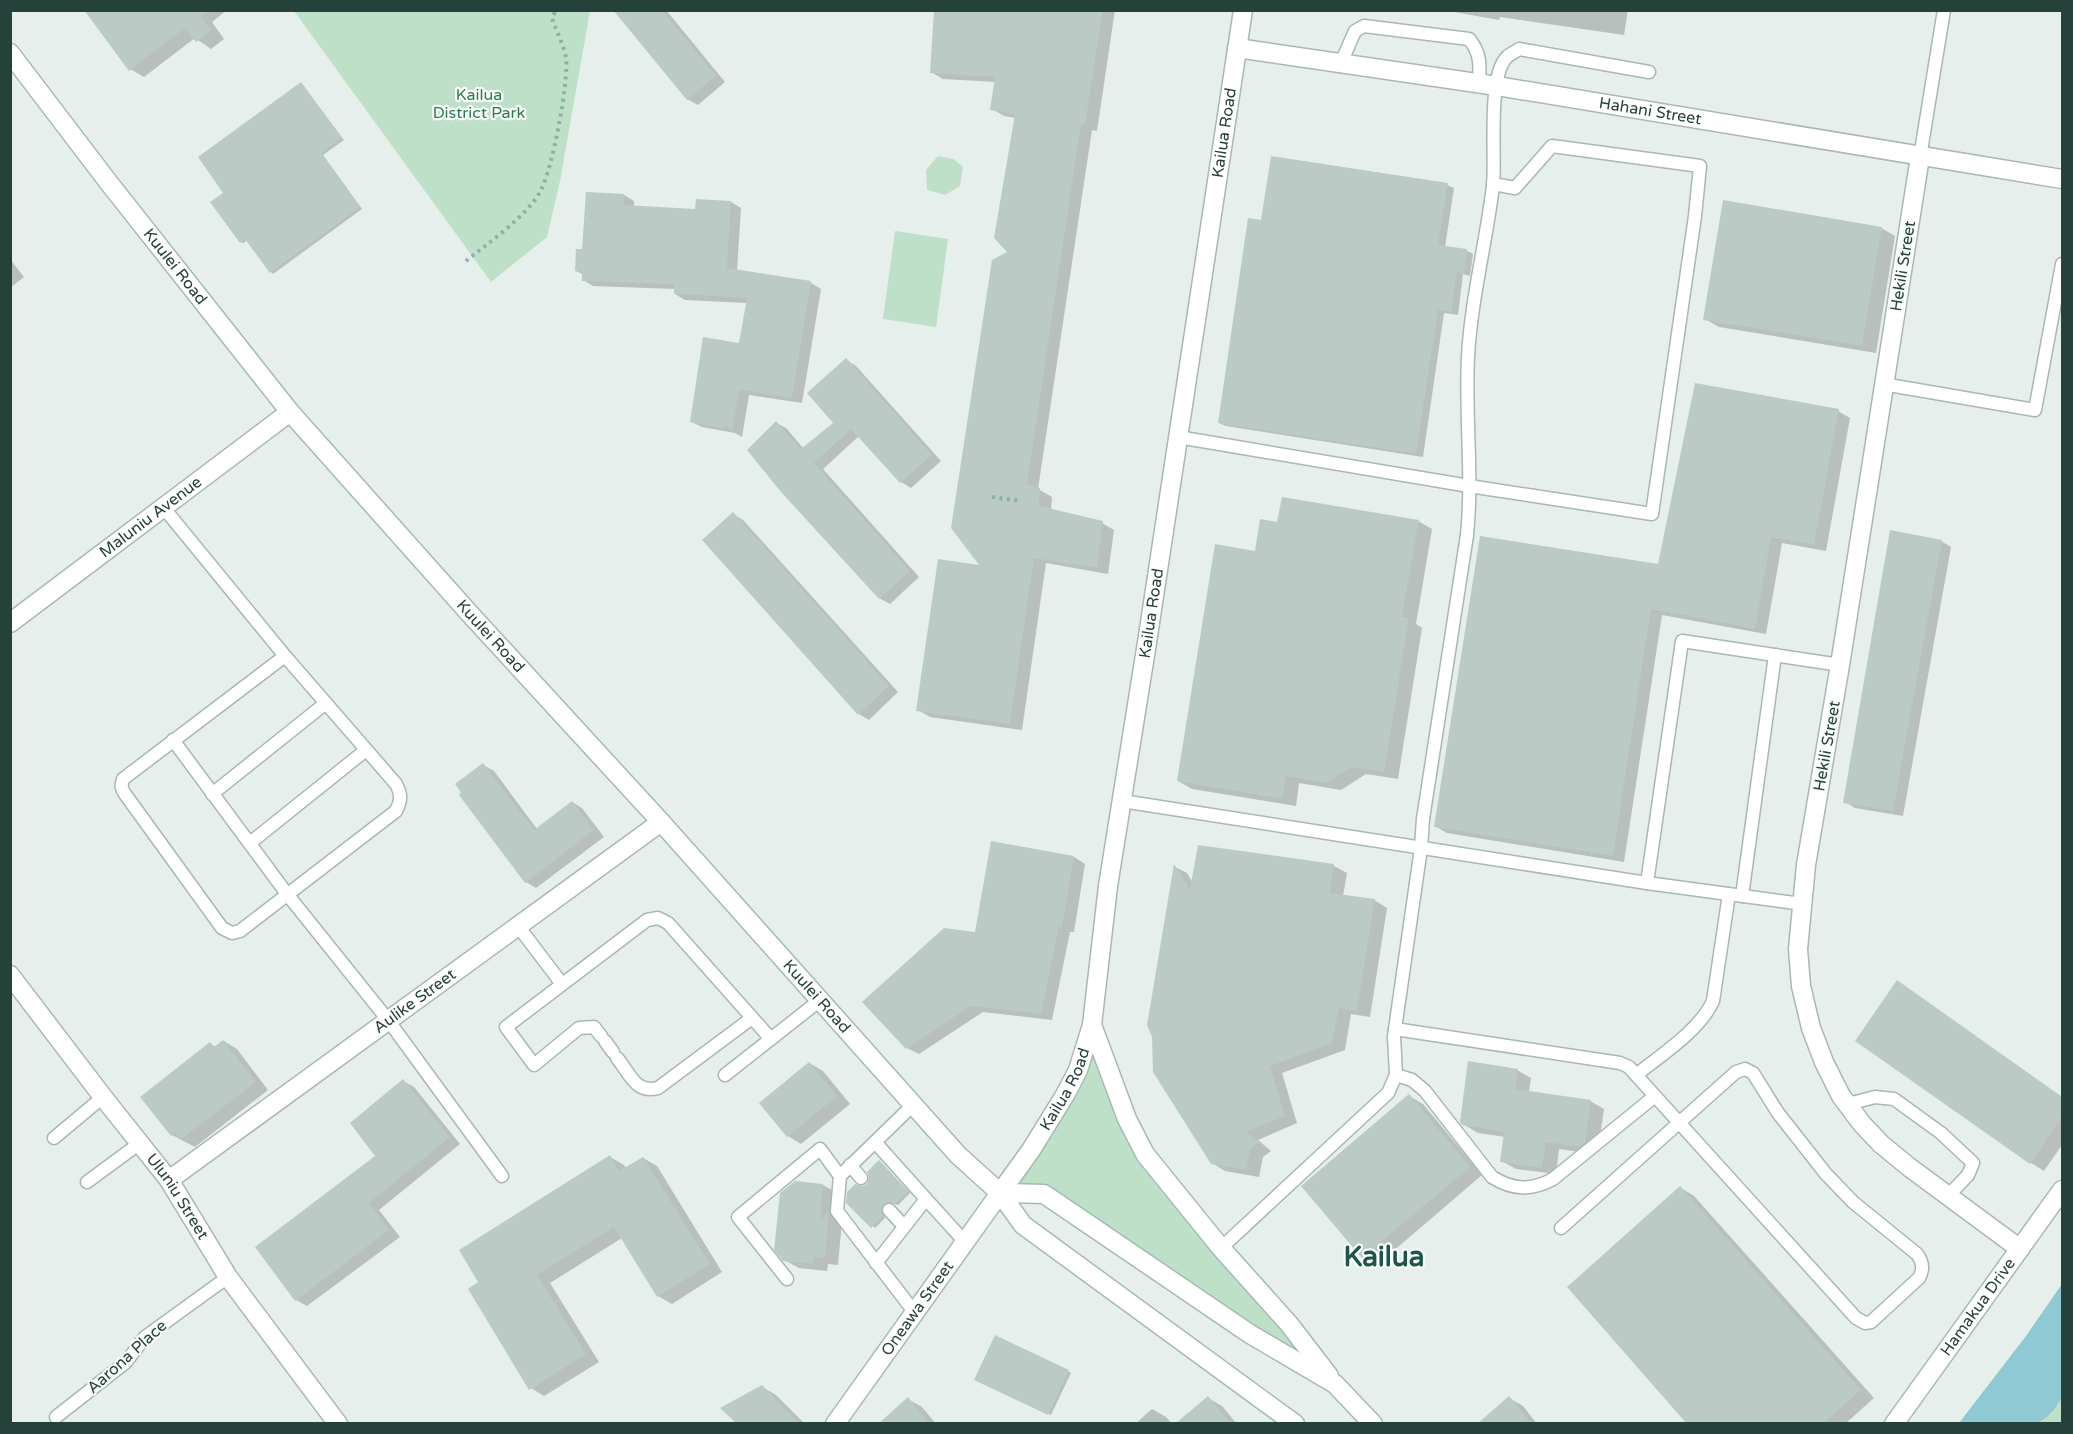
<svg xmlns="http://www.w3.org/2000/svg" width="2073" height="1434" font-family="'Varela Round',sans-serif">
  <rect width="100%" height="100%" fill="#e6efeb"/>
  <g fill="#bfe0c8">
    <path d="M294 11H590L560 181 547 237 491 282Z"/>
    <path d="M938 156 953 159 963 167 960 186 945 195 927 190 926 170Z"/>
    <path d="M895 231 948 239 936 327 883 319Z"/>
    <path d="M1092 1025 1127 1119 1335 1384 1047 1196 1000 1193 1058 1108Z"/>
    <path d="M2062 1397V1423L2039 1424 2050 1415Z"/>
  </g>
  <path fill="#8ec9d4" d="M2062 1284V1397C2057 1406 2050 1417 2040 1422 2033 1426 1972 1424 1959 1423L2026 1336Z"/>
  <g fill="#0003">
    <path d="M86 10H227L212 22 224 39 211 49 195 38 144 77 130 69Z"/>
    <path d="M615 10H666L725 82 698 105 687 99Z"/>
    <path d="M1007 10H1115L1097 131 1092 130 1038 489 1052 497 1051 511 1102 523 1114 530 1108 574 1046 563 1022 730 930 717 918 710 983 567 1009 252 1016 118 1004 116 992 109 996 82 943 79 931 72Z"/>
    <path d="M1443 10H1628L1624 35 1500 17 1499 20Z"/>
    <path d="M301 83 344 140 323 155 362 209 273 274 248 240 243 243 241 242 226 193Z"/>
    <path d="M1447 185 1454 188 1445 247 1467 251 1473 254 1470 276 1463 274 1458 315 1444 313 1423 457 1226 426 1219 423 1262 222Z"/>
    <path d="M624 195 634 201V207L696 211 731 202 741 208 737 271 811 283 821 289 802 403 749 395 742 437 735 433 702 427 692 422 741 345 747 303 685 300 675 294V289L593 286 583 280 584 275 576 271 583 251Z"/>
    <path d="M1881 228 1895 236 1876 353 1719 327 1705 319Z"/>
    <path d="M10 259 24 277 10 288Z"/>
    <path d="M846 360 856 366 941 461 911 488 901 482 859 436 823 469 919 577 890 604 879 598 776 423 786 428 804 449 835 423Z"/>
    <path d="M1838 411 1850 418 1826 551 1782 543 1766 634 1662 615 1624 862 1447 833 1435 826 1659 566Z"/>
    <path d="M733 514 743 520 898 692 869 720 859 714Z"/>
    <path d="M1418 521 1432 529 1416 624 1422 628 1398 779 1366 774 1341 790 1299 783 1296 806 1192 789 1178 781 1257 553 1279 524Z"/>
    <path d="M1941 541 1951 547 1903 816 1855 808 1845 802Z"/>
    <path d="M483 765 494 771 537 829 572 802 582 808 604 837 536 888 526 882Z"/>
    <path d="M1199 847 1334 866 1347 873 1343 896 1374 900 1387 908 1370 1017 1351 1014 1345 1050 1282 1073 1297 1123 1258 1140 1271 1151 1263 1157 1259 1177 1225 1171 1212 1163 1175 867 1187 873 1193 883Z"/>
    <path d="M1074 857 1085 864 1074 932H1070L1052 1020 983 1012 919 1054 907 1048 977 934Z"/>
    <path d="M1898 982 2062 1097V1145L2044 1171 2031 1163Z"/>
    <path d="M224 1041 237 1049 268 1090 195 1147 172 1135 210 1044 216 1047Z"/>
    <path d="M809 1063 823 1071 850 1104 801 1144 788 1136Z"/>
    <path d="M1517 1070 1531 1078 1529 1092 1590 1101 1604 1109 1598 1150 1594 1154 1559 1149 1556 1174 1516 1169 1502 1161 1505 1137 1478 1133 1463 1124Z"/>
    <path d="M403 1081 414 1087 460 1144 379 1210 400 1237 307 1306 296 1300 377 1156Z"/>
    <path d="M1409 1096 1423 1104 1482 1175 1377 1265 1363 1257Z"/>
    <path d="M610 1157 624 1165 626 1169 643 1158 657 1166 722 1272 672 1304 658 1296 622 1238 550 1283 599 1362 544 1396 531 1388 480 1283Z"/>
    <path d="M879 1161 910 1193 898 1205 891 1203 886 1206 883 1214 885 1218 875 1228 848 1202 862 1188 868 1185Z"/>
    <path d="M823 1185 837 1193 842 1221 838 1265 828 1264 827 1271 799 1268 784 1260Z"/>
    <path d="M1681 1188 1694 1196 1874 1398 1845 1424H1689Z"/>
    <path d="M996 1337 1071 1373 1051 1415 976 1379Z"/>
    <path d="M762 1387 776 1395 805 1424H740Z"/>
    <path d="M1208 1398 1222 1406 1237 1424H1177Z"/>
    <path d="M1509 1398 1523 1406 1537 1424H1479Z"/>
    <path d="M908 1399 922 1407 936 1424H880Z"/>
    <path d="M1152 1409 1166 1417 1172 1424H1135Z"/>
  </g>
  <g fill="#bbcac4">
    <path d="M84 10H208L200 16 211 30 196 42 185 28 129 71Z"/>
    <path d="M613 10H662L716 76 687 100Z"/>
    <path d="M934 10H1103L1085 125 1081 124 1027 484 1040 488 1039 506 1103 521 1097 568 1034 558 1010 724 916 711 938 559 979 565 951 528 992 260 1007 252 994 238 1015 114 990 110 995 77 930 73Z"/>
    <path d="M301 82 342 138 321 153 360 207 270 273 245 239 240 243 210 202 223 193 198 157Z"/>
    <path d="M1271 156 1448 183 1438 245 1467 249 1464 273 1457 272 1451 312 1438 310 1416 454 1218 423 1248 218 1261 220Z"/>
    <path d="M586 192 624 194V205L695 209 696 199 731 201 727 268 811 281 792 398 739 390 732 433 726 425 725 429 690 422 703 337 739 343 747 298 674 294V284L582 281V272L575 271 576 249H582Z"/>
    <path d="M1723 200 1882 227 1862 346 1703 320Z"/>
    <path d="M846 358 932 455 900 483 851 429 814 463 910 571 879 599 781 492 747 450 776 421 801 449 833 423 807 393Z"/>
    <path d="M1695 383 1839 409 1814 545 1771 537 1755 629 1651 609 1613 856 1434 827 1480 536 1658 564Z"/>
    <path d="M1282 497 1419 520 1402 617 1409 618 1384 772 1351 767 1327 783 1286 776 1282 799 1177 781 1215 544 1255 551 1260 519 1277 522Z"/>
    <path d="M733 512 889 686 858 715 702 540Z"/>
    <path d="M1890 530 1942 540 1893 811 1843 803Z"/>
    <path d="M483 763 534 830 572 801 594 830 525 883 459 795 461 792 455 784Z"/>
    <path d="M991 841 1074 856 1062 927 1059 926 1041 1014 971 1006 906 1049 862 1002 944 928 975 932Z"/>
    <path d="M1198 845 1334 864 1330 893 1375 899 1357 1011 1339 1008 1332 1043 1270 1066 1285 1116 1246 1132 1259 1142 1250 1150 1246 1170 1211 1164 1153 1072 1152 1037 1147 1025 1174 864 1190 889Z"/>
    <path d="M1897 980 2062 1097V1117L2030 1164 1855 1041Z"/>
    <path d="M223 1040 256 1082 180 1140 175 1133 171 1136 140 1097 210 1042 214 1047Z"/>
    <path d="M1468 1061 1518 1069 1515 1089 1591 1100 1585 1142 1580 1147 1546 1142 1542 1168 1500 1162 1504 1132 1462 1125 1460 1122Z"/>
    <path d="M809 1062 837 1096 787 1137 759 1103Z"/>
    <path d="M403 1079 450 1137 369 1203 389 1230 295 1301 255 1247 375 1156 350 1123Z"/>
    <path d="M1409 1094 1470 1167 1362 1258 1301 1186Z"/>
    <path d="M610 1155 619 1171 643 1157 710 1264 657 1297 614 1227 537 1275 586 1354 529 1390 468 1289 478 1282 459 1250Z"/>
    <path d="M879 1160 908 1191 895 1204 888 1202 883 1204 881 1211 883 1216 871 1228 846 1203 847 1192 855 1184 862 1186 867 1184 869 1177 867 1172Z"/>
    <path d="M795 1181 823 1184 820 1220 829 1211 825 1258 814 1257 813 1264 783 1261 774 1250 780 1193Z"/>
    <path d="M1680 1186 1861 1390 1823 1424H1687L1567 1287Z"/>
    <path d="M995 1335 1069 1370 1048 1415 974 1380Z"/>
    <path d="M762 1385 800 1424H737L720 1408Z"/>
    <path d="M1208 1396 1231 1424H1175Z"/>
    <path d="M1509 1396 1532 1424H1477Z"/>
    <path d="M908 1397 930 1424H878Z"/>
  </g>
  <g fill="none" stroke-linecap="round" stroke-linejoin="round">
    <defs>
      <g id="service">
        <path d="M1341 63 1355 31 1364 26 1469 39C1481 53 1480 66 1479 83"/>
        <path d="M1920 157 1944 10"/>
        <path d="M1883 384 2035 410 2062 264"/>
        <path d="M1178 437 1469 486 1652 514 1695 216 1700 166 1552 146 1515 188 1493 184"/>
        <path d="M163 507 285 656 123 779C121 786 121 789 125 794L222 928 232 933 240 931 396 811C401 801 402 795 396 784L285 656"/>
        <path d="M173 740 287 894 388 1020 502 1176"/>
        <path d="M212 794 326 703"/>
        <path d="M1122 801 1647 883 1802 904"/>
        <path d="M250 843 366 750"/>
        <path d="M1647 883 1682 641 1840 665"/>
        <path d="M1742 896 1775 655"/>
        <path d="M518 926 562 984"/>
        <path d="M1395 1029 1620 1063 1629 1067 1636 1075"/>
        <path d="M601 1036 594 1027 579 1028 534 1065 506 1027 647 920 658 918 668 923 771 1039"/>
        <path d="M605 1041 613 1052"/>
        <path d="M617 1058C630 1073 635 1094 658 1088L752 1018"/>
        <path d="M725 1075 819 1001"/>
        <path d="M1396 1075 1412 1080 1425 1091 1492 1177C1513 1190 1531 1191 1553 1179L1655 1096"/>
        <path d="M1848 1104 1875 1097 1894 1099 1941 1133 1973 1163 1968 1175 1948 1196"/>
        <path d="M913 1105 840 1176 837 1211 915 1313"/>
        <path d="M54 1138 103 1097"/>
        <path d="M875 1142 926 1199"/>
        <path d="M850 1165 861 1178"/>
        <path d="M87 1182 140 1143"/>
        <path d="M889 1210 904 1226"/>
        <path d="M1561 1228 1736 1072 1745 1069 1753 1073 1778 1113 1826 1174 1853 1202 1917 1254C1923 1262 1924 1269 1919 1278L1871 1322 1865 1323 1856 1318 1636 1075C1661 1055 1700 1030 1713 1001L1729 894"/>
        <path d="M1221 1248 1388 1093 1396 1075 1394 1036 1421 848 1423 819 1467 535C1473 476 1465 416 1468 357 1471 300 1486 243 1493 186 1496 158 1487 76 1507 57 1510 54 1515 52 1519 49L1649 72"/>
        <path d="M876 1263 926 1199 965 1242"/>
        <path d="M787 1279 738 1217 820 1149 840 1176"/>
        <path d="M56 1417 126 1362 145 1337 228 1277"/>
      </g>
      <g id="minor">
        <path d="M1920 157 1840 665 1806 865 1798 949 1801 986 1811 1028 1824 1062 1841 1096 1862 1124 1881 1144 1909 1167 2020 1249"/>
        <path id="s1" d="M10 623 290 412"/>
        <path id="s2" d="M10 975 103 1097 169 1180 228 1277 338 1424"/>
        <path id="s3" d="M169 1180 661 822"/>
      </g>
      <g id="tertiary">
        <path id="s4" d="M1237 48 1497 86 2062 179"/>
        <path id="s5" d="M1000 1193 1031 1150 1065 1095 1078 1070 1092 1025 1108 886 1146 649 1243 10"/>
      </g>
      <g id="secondary">
        <path id="s6" d="M10 53 109 183 290 412 470 614 661 822 958 1155 1000 1193 1023 1225 1295 1424"/>
        <path d="M1092 1025 1127 1119 1145 1154 1221 1248 1289 1324 1329 1376"/>
        <path d="M1000 1193 1044 1194 1047 1196 1250 1334 1335 1384 1373 1424"/>
        <path id="s7" d="M835 1424 1000 1193"/>
        <path id="s8" d="M1894 1424 2062 1190"/>
      </g>
    </defs>
    <use href="#service" stroke="#a8b8b2" stroke-width="15"/>
    <use href="#minor" stroke="#a8b8b2" stroke-width="21"/>
    <use href="#tertiary" stroke="#a8b8b2" stroke-width="21"/>
    <use href="#secondary" stroke="#a4bbb3" stroke-width="21"/>
    <g stroke="#86b3a5" stroke-width="4" stroke-dasharray="3 4.5" stroke-linecap="butt">
      <path d="M466 261C488 243 526 217 540 192 552 171 569 82 566 58 564 45 556 31 552 18L556 10"/>
      <path d="M992 497 1021 501"/>
    </g>
    <use href="#service" stroke="#fff" stroke-width="12"/>
    <use href="#minor" stroke="#fff" stroke-width="18"/>
    <use href="#tertiary" stroke="#fff" stroke-width="18"/>
    <use href="#secondary" stroke="#fff" stroke-width="18"/>
  </g>
  <g text-anchor="middle" dominant-baseline="central" stroke-width="4.5" stroke-linejoin="round" paint-order="stroke">
    <g font-size="16" fill="#2d7a4b" stroke="#f7fbf9">
      <text x="479" y="95">Kailua<tspan x="479" dy="18">District Park</tspan></text>
    </g>
    <g font-size="16" fill="#24423a" stroke="#f7fbf9">
      <text stroke="none"><textPath href="#s4" startOffset="418">Hahani Street</textPath></text>
      <text stroke="none"><textPath href="#s5" startOffset="1095">Kailua Road</textPath></text>
      <text stroke="none"><textPath href="#s6" startOffset="270">Kuulei Road</textPath></text>
      <text transform="translate(1903 266) rotate(-81)">Hekili Street</text>
      <text stroke="none"><textPath href="#s1" startOffset="176">Maluniu Avenue</textPath></text>
      <text stroke="none"><textPath href="#s5" startOffset="609">Kailua Road</textPath></text>
      <text stroke="none"><textPath href="#s6" startOffset="756">Kuulei Road</textPath></text>
      <text transform="translate(1827 746) rotate(-80)">Hekili Street</text>
      <text stroke="none"><textPath href="#s6" startOffset="1242">Kuulei Road</textPath></text>
      <text stroke="none"><textPath href="#s3" startOffset="304">Aulike Street</textPath></text>
      <text stroke="none"><textPath href="#s5" startOffset="123">Kailua Road</textPath></text>
      <text stroke="none"><textPath href="#s2" startOffset="278">Uluniu Street</textPath></text>
      <text stroke="none"><textPath href="#s8" startOffset="144">Hamakua Drive</textPath></text>
      <text stroke="none"><textPath href="#s7" startOffset="142">Oneawa Street</textPath></text>
      <text transform="translate(127 1357) rotate(-42)">Aarona Place</text>
    </g>
    <g font-size="28" font-weight="bold" fill="#1f5548" stroke="#f7fbf9">
      <text x="1384" y="1257">Kailua</text>
    </g>
  </g>
  <rect width="2073" height="1434" fill="none" stroke="#24423a" stroke-width="24"/>
</svg>
